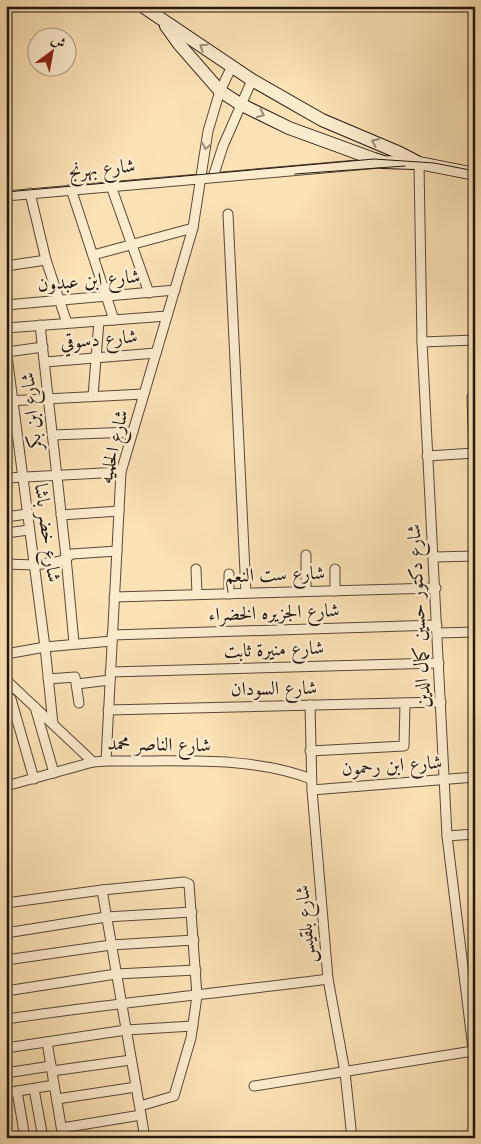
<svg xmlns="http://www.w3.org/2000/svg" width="481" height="1144" font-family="'Old Standard TT',Amiri,serif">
  <rect width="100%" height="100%" fill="#fbe2b4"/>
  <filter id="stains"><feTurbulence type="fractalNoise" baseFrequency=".004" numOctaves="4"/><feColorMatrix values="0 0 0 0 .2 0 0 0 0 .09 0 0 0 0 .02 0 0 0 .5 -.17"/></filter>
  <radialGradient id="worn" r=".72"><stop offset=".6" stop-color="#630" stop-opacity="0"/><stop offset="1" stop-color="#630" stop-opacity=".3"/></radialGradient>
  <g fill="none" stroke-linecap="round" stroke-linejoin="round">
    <defs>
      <g id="minor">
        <path d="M419 163 422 342 447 836 475 1065"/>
        <path d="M213 177 223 146 252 80"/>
        <path d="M111 186 149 293"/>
        <path d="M71 189 114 320"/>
        <path d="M30 193 46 260 67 323"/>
        <path d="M6 196 380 163"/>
        <path d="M228 214 246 593"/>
        <path d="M93 255 193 228"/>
        <path d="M6 266 46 260"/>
        <path d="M6 305 175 290"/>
        <path d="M40 325 66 557 74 643"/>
        <path d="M6 328 167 316"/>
        <path d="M422 342 475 340"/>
        <path d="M6 348 45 647 53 724"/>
        <path d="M7 352 43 347"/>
        <path d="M45 362 156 353"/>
        <path d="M93 396 99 321"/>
        <path d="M472 397 474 453"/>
        <path d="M6 401 144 394"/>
        <path d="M52 435 133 432"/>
        <path d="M427 456 475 453"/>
        <path d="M6 478 121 472"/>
        <path d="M61 515 119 511"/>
        <path d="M6 517 27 514"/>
        <path d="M6 533 29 530"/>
        <path d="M306 555V591"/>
        <path d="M434 557 475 556"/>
        <path d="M6 564 35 565 61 561 72 554 117 551"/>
        <path d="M196 569 197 594"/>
        <path d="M335 591V569"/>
        <path d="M229 594V574"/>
        <path d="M114 597 436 588"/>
        <path d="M438 633 475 632"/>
        <path d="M112 635 437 625"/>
        <path d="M6 644 8 654"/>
        <path d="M6 654 45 647 112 641"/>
        <path d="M110 672 439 663"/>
        <path d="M48 679 75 677 79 703"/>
        <path d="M6 680 93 762"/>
        <path d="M77 684 110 680"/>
        <path d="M11 699 34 779"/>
        <path d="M310 705 312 790 328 979 345 1072 352 1138"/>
        <path d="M35 707 54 773"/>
        <path d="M108 710 441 702"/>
        <path d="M310 751 404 746 405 703"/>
        <path d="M106 761 121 472 193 228 208 131 220 91 232 66"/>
        <path d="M6 786 93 762 106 761C171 762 251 755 311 779"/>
        <path d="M312 790 475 777"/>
        <path d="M447 836 475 834"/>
        <path d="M102 890 145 1138"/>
        <path d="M6 903 102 890 184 882 189 884 197 996 191 1038 174 1096 140 1106"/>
        <path d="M6 933 106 917 192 912"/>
        <path d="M6 960 111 945 194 940"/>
        <path d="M6 991 116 974 196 970"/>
        <path d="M6 1019C113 1003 221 993 328 979"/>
        <path d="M47 1042 63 1138"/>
        <path d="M6 1048 126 1030 193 1026"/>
        <path d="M52 1071 131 1060"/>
        <path d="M6 1073 51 1066"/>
        <path d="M254 1086 473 1051"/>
        <path d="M34 1089 43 1138"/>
        <path d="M17 1091 25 1138"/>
        <path d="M6 1093 54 1085"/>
        <path d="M57 1099 136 1087"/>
        <path d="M62 1128 141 1115"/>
      </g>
      <g id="secondary">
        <path d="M142 6 252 80 322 120 400 153 419 163 475 174"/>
        <path d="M166 26 179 44 220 91 240 104 289 128 374 159 383 162 415 163"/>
      </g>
    </defs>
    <use href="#minor" stroke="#584838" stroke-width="11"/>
    <use href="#secondary" stroke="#22150f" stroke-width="14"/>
    <use href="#minor" stroke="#fcecce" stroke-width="9"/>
    <use href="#secondary" stroke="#fcecce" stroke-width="12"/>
    <g stroke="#22150f" stroke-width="1">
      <path d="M295 174 405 166"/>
      <path d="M6 192 374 159 434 163 475 171"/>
    </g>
  </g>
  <defs><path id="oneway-chevron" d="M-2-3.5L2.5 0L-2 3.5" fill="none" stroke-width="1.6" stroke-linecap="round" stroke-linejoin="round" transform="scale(1.25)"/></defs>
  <g stroke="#9a8b78">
    <use href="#oneway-chevron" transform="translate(203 47) rotate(-146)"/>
    <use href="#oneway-chevron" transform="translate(261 114) rotate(25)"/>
    <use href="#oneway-chevron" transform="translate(375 142) rotate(-157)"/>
    <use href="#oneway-chevron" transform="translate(206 146) rotate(101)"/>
  </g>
  <g text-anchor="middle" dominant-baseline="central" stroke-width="5" stroke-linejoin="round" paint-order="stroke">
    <g font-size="19" fill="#22150f" stroke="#fcecce">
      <text transform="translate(102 170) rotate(-5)">شارع بهرنج</text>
      <text transform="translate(89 282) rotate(-5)">شارع ابن عبدون</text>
      <text transform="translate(99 341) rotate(-5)">شارع دسوقي</text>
      <text transform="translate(33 411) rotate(-96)">شارع ابن بكر</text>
      <text transform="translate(115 447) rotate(-77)">شارع الحلميه</text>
      <text transform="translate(46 533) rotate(82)">شارع خضر باشا</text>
      <text transform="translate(275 576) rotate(-2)">شارع ست النعم</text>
      <text transform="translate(274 614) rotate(-2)">شارع الجزيره الخضراء</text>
      <text transform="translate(420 616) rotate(-93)">شارع دكتور حسين كمال الدين</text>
      <text transform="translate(274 651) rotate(-2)">شارع منيرة ثابت</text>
      <text transform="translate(274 690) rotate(-1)">شارع السودان</text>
      <text transform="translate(159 746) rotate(1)">شارع الناصر محمد</text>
      <text transform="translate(392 767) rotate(-4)">شارع ابن رحمون</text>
      <text transform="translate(307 924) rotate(-95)">شارع بلقيس</text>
    </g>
  </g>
  <rect width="481" height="1144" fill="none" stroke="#fbe2b4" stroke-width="25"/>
  <rect x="8" y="8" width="466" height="1129" fill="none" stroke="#22150f" stroke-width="2.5"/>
  <rect x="12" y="12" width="456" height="1119" fill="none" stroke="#22150f"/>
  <g transform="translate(52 52) rotate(32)"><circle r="24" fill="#fcecce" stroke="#a59682"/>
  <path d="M0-4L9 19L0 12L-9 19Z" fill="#8f2418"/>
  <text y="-8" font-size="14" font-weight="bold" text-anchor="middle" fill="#22150f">ش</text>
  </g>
  <rect width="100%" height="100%" filter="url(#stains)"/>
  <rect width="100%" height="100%" fill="url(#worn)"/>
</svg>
